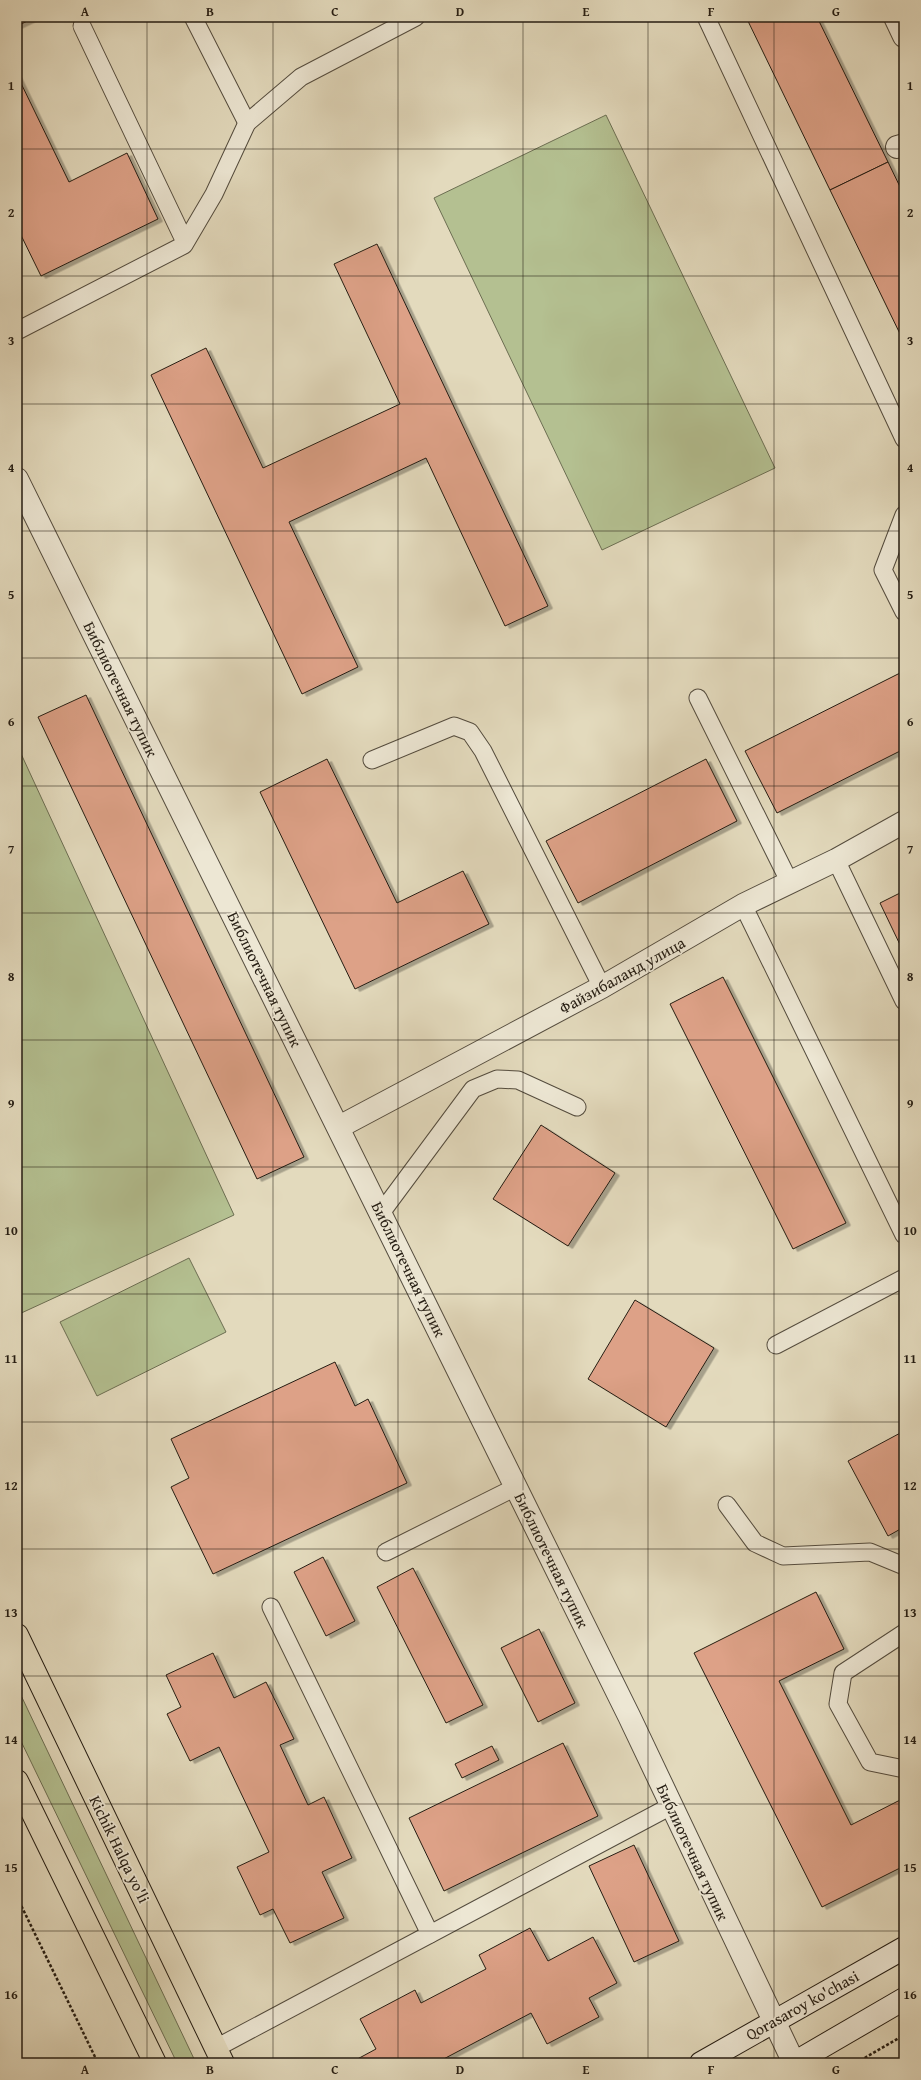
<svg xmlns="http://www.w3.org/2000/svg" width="921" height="2080" font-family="'Gentium Book Plus',serif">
  <defs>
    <filter id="shadow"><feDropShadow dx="4.5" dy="2.5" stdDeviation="0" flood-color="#0004"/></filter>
  </defs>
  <rect width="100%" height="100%" fill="#e3dabd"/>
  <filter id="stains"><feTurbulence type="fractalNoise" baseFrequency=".005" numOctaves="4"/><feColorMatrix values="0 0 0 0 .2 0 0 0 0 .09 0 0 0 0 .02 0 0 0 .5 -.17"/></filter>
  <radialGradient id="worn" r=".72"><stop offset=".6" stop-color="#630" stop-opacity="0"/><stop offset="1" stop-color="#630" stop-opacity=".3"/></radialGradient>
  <g fill="#b4c091" stroke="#6c6e52">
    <path d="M606 115 775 468 602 550 434 198Z"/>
    <path d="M17 745 234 1215 17 1315Z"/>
    <path d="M189 1258 226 1332 97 1396 60 1322Z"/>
    <path d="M17 1687 196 2063H177L17 1733Z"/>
  </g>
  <g fill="#dda187" stroke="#251d13" filter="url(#shadow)">
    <path d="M17 17H36L17 26Z"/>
    <path d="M746 17H817L888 162 830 190Z"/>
    <path d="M17 75 69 182 127 153 158 219 41 276 17 227Z"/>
    <path d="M888 162 904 195V342L830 190Z"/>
    <path d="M377 244 548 606 505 626 426 458 289 522 358 667 302 694 151 375 206 348 263 468 400 404 334 264Z"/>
    <path d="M904 671V749L777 813 745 751Z"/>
    <path d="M86 695 304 1157 257 1179 38 717Z"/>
    <path d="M327 759 397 903 463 871 489 924 355 989 260 792Z"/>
    <path d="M706 759 737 821 578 903 546 841Z"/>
    <path d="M904 891V953L880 903Z"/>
    <path d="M723 977 846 1223 793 1249 670 1004Z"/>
    <path d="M541 1125 615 1173 568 1246 493 1199Z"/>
    <path d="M635 1300 714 1348 666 1427 588 1379Z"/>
    <path d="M335 1362 355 1406 368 1399 407 1483 213 1574 171 1487 189 1478 171 1439Z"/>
    <path d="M904 1431V1527L888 1536 848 1461Z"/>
    <path d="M323 1557 355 1621 326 1636 294 1572Z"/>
    <path d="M413 1568 483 1705 446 1723 377 1587Z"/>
    <path d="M816 1592 844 1649 779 1681 851 1825 904 1798V1866L822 1907 694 1653Z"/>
    <path d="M539 1629 575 1703 538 1722 501 1648Z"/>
    <path d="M213 1653 234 1698 266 1682 294 1739 280 1745 308 1805 324 1797 352 1858 322 1872 344 1918 290 1943 273 1909 260 1915 237 1867 269 1852 219 1747 190 1761 167 1714 181 1707 166 1675Z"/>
    <path d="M563 1743 598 1816 444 1891 409 1818Z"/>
    <path d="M492 1746 499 1760 462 1778 455 1764Z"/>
    <path d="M634 1845 679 1941 634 1962 589 1866Z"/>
    <path d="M530 1928 548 1961 593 1937 617 1983 589 1998 599 2017 547 2044 531 2013 436 2063H350L376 2049 360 2019 415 1990 421 2003 486 1969 479 1955Z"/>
  </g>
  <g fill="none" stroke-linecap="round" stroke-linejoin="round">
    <defs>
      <g id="service">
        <path d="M193 17 247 123"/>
        <path d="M706 17 904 439"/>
        <path d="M82 26 185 242"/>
        <path d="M17 331 184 245 214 194 247 123 301 77 416 17"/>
        <path d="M904 515 883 570 904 612"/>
        <path d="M698 698 790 883"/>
        <path d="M372 760 454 726 470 732 483 751 602 987"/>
        <path d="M836 860 904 1001"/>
        <path d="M743 905 904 1235"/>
        <path d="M381 1213 473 1089 497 1079 518 1080 577 1107"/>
        <path d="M776 1345 904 1278"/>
        <path d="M727 1505 755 1543 783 1556 870 1552 904 1566"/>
        <path d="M386 1552 516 1487"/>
        <path d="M271 1607 430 1934"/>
        <path d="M904 1633 843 1673 838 1704 870 1762 904 1769"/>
        <path d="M216 2048 671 1806"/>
      </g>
      <g id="minor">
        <path d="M895 17 904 36"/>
        <path d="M897 147 904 145"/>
        <path d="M17 479 629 1716 794 2063"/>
        <path d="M339 1127 602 987 743 905 836 860 904 822"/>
      </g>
      <g id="secondary">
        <path d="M701 2063 904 1948"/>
        <path d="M794 2063 904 1999"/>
      </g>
      <g id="trunk">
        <path d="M17 1635 223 2063"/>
        <path d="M17 1781 155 2063"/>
      </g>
    </defs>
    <use href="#service" stroke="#544c3e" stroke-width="19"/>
    <use href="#minor" stroke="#544c3e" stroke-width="24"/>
    <use href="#secondary" stroke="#251d13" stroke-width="24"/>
    <use href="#trunk" stroke="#251d13" stroke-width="24"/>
    <g stroke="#251d13" stroke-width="2.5" stroke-dasharray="3 2" stroke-linecap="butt">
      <path d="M17 1897 98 2063"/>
      <path d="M856 2063 904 2035"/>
    </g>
    <use href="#service" stroke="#ede7d4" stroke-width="17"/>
    <use href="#minor" stroke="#ede7d4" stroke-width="22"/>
    <use href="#secondary" stroke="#ede7d4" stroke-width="22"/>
    <use href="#trunk" stroke="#e3dabd" stroke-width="22"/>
  </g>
  <path fill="none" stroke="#251d13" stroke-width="1" stroke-opacity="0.55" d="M147 17V2063M273 17V2063M398 17V2063M523 17V2063M648 17V2063M774 17V2063M17 149H904M17 276H904M17 404H904M17 531H904M17 658H904M17 786H904M17 913H904M17 1040H904M17 1167H904M17 1294H904M17 1422H904M17 1549H904M17 1676H904M17 1804H904M17 1931H904"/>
  <g text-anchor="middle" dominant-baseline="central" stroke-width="3.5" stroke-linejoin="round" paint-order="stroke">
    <g font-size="16" fill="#251d13" stroke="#ede7d4">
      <text transform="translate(121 689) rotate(64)">Библиотечная тупик</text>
      <text transform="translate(622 975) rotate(-29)">Файзибаланд улица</text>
      <text transform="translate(265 979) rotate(64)">Библиотечная тупик</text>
      <text transform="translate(409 1269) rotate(64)">Библиотечная тупик</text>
      <text transform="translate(552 1560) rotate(64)">Библиотечная тупик</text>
      <text transform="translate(120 1849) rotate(64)">Kichik Halqa yo'li</text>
      <text transform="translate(693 1852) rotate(65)">Библиотечная тупик</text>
      <text transform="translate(802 2005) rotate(-29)">Qorasaroy ko'chasi</text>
    </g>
  </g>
  <rect width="921" height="2080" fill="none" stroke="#e3dabd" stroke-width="44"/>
  <rect x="22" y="22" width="877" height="2036" fill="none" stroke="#251d13" stroke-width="1.5"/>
  <g font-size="13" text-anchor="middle" font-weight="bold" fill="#251d13">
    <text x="85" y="16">A</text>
    <text x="210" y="16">B</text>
    <text x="335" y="16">C</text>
    <text x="460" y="16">D</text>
    <text x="586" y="16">E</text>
    <text x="711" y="16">F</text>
    <text x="836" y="16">G</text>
    <text x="11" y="90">1</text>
    <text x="910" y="90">1</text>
    <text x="11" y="217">2</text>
    <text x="910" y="217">2</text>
    <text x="11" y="345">3</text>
    <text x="910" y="345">3</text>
    <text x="11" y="472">4</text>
    <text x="910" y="472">4</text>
    <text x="11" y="599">5</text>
    <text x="910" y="599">5</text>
    <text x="11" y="726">6</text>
    <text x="910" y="726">6</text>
    <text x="11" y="854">7</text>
    <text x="910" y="854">7</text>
    <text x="11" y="981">8</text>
    <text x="910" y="981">8</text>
    <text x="11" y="1108">9</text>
    <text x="910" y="1108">9</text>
    <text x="11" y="1235">10</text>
    <text x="910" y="1235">10</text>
    <text x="11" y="1363">11</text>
    <text x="910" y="1363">11</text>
    <text x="11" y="1490">12</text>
    <text x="910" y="1490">12</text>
    <text x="11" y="1617">13</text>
    <text x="910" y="1617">13</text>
    <text x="11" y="1744">14</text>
    <text x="910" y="1744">14</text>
    <text x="11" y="1872">15</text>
    <text x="910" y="1872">15</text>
    <text x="11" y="1999">16</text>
    <text x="910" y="1999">16</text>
    <text x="85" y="2074">A</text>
    <text x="210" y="2074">B</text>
    <text x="335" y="2074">C</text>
    <text x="460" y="2074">D</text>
    <text x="586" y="2074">E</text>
    <text x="711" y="2074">F</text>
    <text x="836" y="2074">G</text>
  </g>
  <rect width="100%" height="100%" filter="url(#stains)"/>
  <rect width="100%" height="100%" fill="url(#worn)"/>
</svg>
